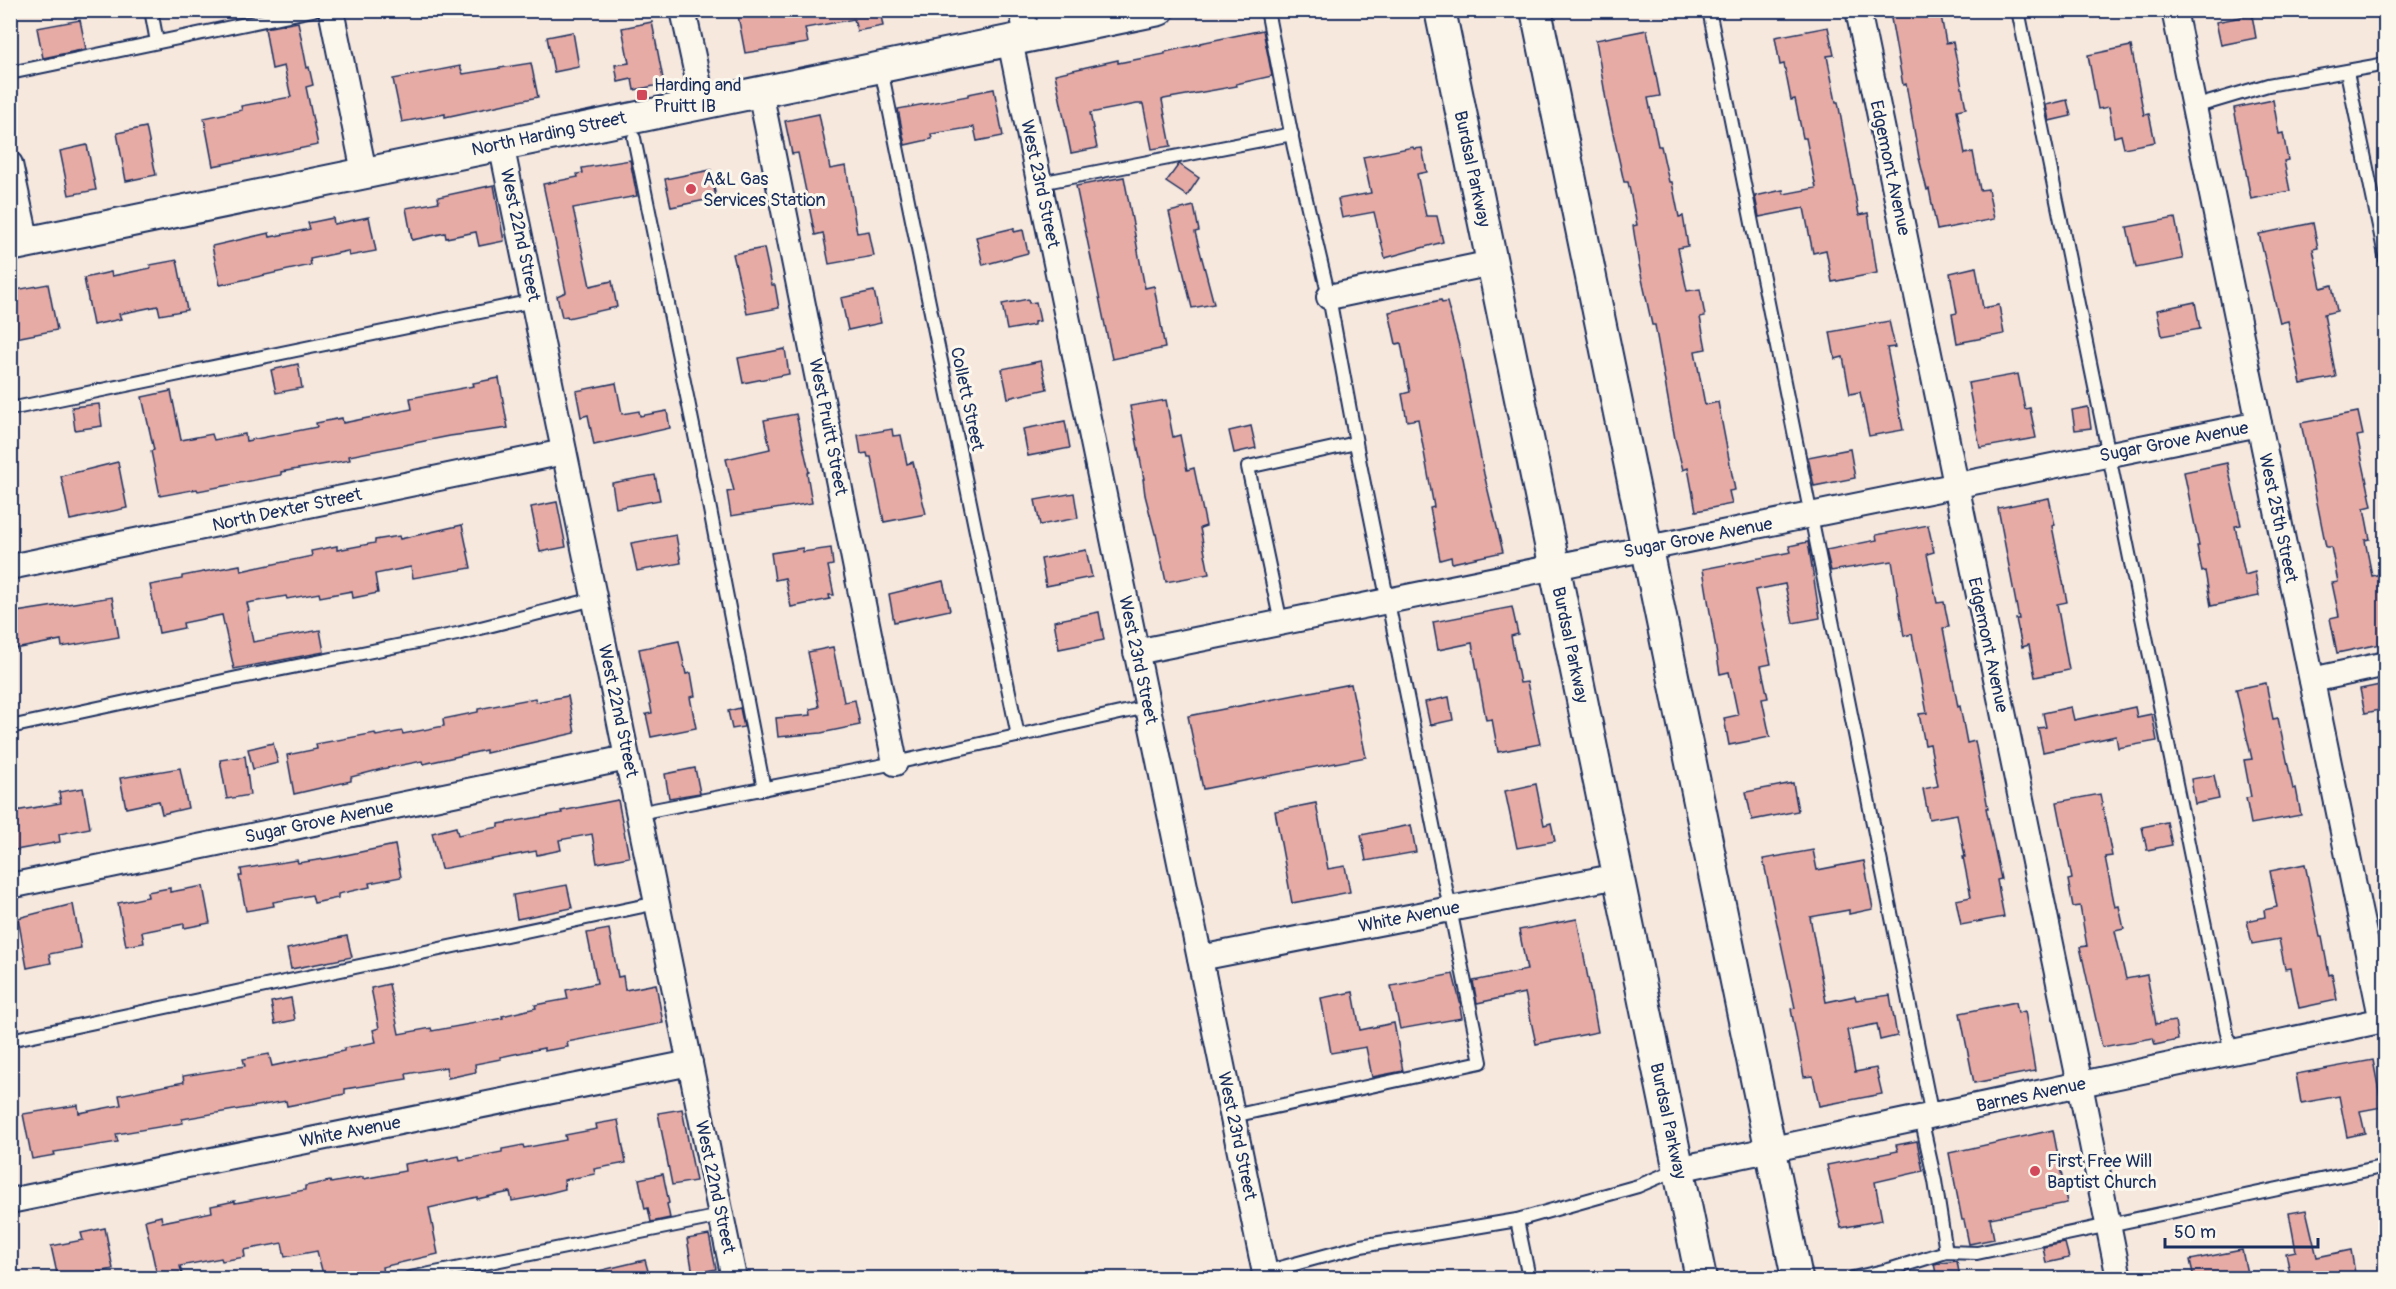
<svg xmlns="http://www.w3.org/2000/svg" width="2396" height="1289" font-family="Pangolin,sans-serif">
  <rect width="100%" height="100%" fill="#f7e8de"/>
  <filter id="ink" filterUnits="userSpaceOnUse"><feTurbulence type="fractalNoise" baseFrequency=".0167" numOctaves="2"/><feDisplacementMap in="SourceGraphic" scale="12" xChannelSelector="R" yChannelSelector="G"/><feConvolveMatrix kernelMatrix="1 2 1 2 8 2 1 2 1" color-interpolation-filters="sRGB"/></filter>
  <g filter="url(#ink)">
    <g fill="#e6aba5" stroke="#1b2f5e" stroke-width="1.5">
      <path d="M737 10H880L883 26 857 31 854 19 805 28 808 43 745 53Z"/>
      <path d="M1902 10H1940L1946 43 1953 42 1966 108 1957 110 1965 154 1973 152 1980 190 1988 189 1994 219 1937 230 1929 189 1927 190 1919 158 1906 84 1903 85 1890 13Z"/>
      <path d="M2252 15 2256 38 2221 45 2216 22Z"/>
      <path d="M80 20 86 49 43 58 37 28Z"/>
      <path d="M298 22 307 68 309 67 313 85 306 87 318 145 213 166 204 118 242 110 241 106 291 97 284 66 272 69 265 28Z"/>
      <path d="M652 22 664 84 634 90 632 79 618 82 615 65 629 63 622 28Z"/>
      <path d="M1828 27 1834 55 1827 56 1836 102H1838L1859 215 1868 213 1877 273 1832 282 1826 250 1813 253 1804 208 1759 217 1755 196 1783 190 1784 194 1816 188 1806 138H1803L1795 99 1791 100 1784 64 1780 65 1775 37Z"/>
      <path d="M1263 30 1272 76 1236 84 1237 86 1164 99 1162 100 1171 146 1152 149 1143 104H1137L1090 113 1097 148 1071 153 1055 74 1118 60V63L1165 54V52L1200 44V43Z"/>
      <path d="M1647 30 1660 96 1648 98 1658 146H1661L1669 182H1672L1679 217 1683 216 1688 246 1678 248 1687 291 1700 289 1705 316 1700 317 1706 349 1695 351 1705 405 1718 402 1735 490 1729 491 1732 504 1696 511 1688 468 1683 470 1675 439 1655 325H1652L1639 265 1633 226 1637 225 1628 182H1624L1607 106 1596 40Z"/>
      <path d="M573 32 579 67 554 72 547 37Z"/>
      <path d="M2131 46 2144 115 2149 114 2155 142 2124 148 2121 135 2114 137 2109 107 2098 109 2088 55Z"/>
      <path d="M531 63 538 97 445 117V114L402 122 393 79 460 66 463 74Z"/>
      <path d="M994 89 1003 136 977 141 974 127 931 134 932 139 905 145 898 109 968 96V94Z"/>
      <path d="M2067 100 2071 116 2049 121 2046 105Z"/>
      <path d="M2273 100 2279 134 2283 133 2288 160 2284 161 2290 191 2251 199 2234 108Z"/>
      <path d="M819 114 830 169 846 166 857 233 869 231 874 256 829 264 823 233 815 235 798 153 792 154 785 121Z"/>
      <path d="M146 127 156 175 126 181 117 133Z"/>
      <path d="M87 145 96 190 69 195 60 151Z"/>
      <path d="M1413 147 1414 149 1422 148 1427 172 1417 174 1426 216H1437L1443 242 1385 258 1374 212 1342 218 1338 199 1371 193 1363 157Z"/>
      <path d="M630 160 637 196 573 208 590 286 612 281 617 307 568 318 567 316 562 317 557 296 566 292 543 184 578 177 577 174 583 173 582 168Z"/>
      <path d="M1179 164 1199 178 1187 196 1166 182Z"/>
      <path d="M711 170 716 198 671 207 665 179Z"/>
      <path d="M1124 177 1145 288 1154 286 1165 348 1112 359 1076 186Z"/>
      <path d="M494 185 504 241 479 246 476 232 446 238 445 233 412 240 406 208 439 202 438 197Z"/>
      <path d="M1194 206 1199 231 1195 232 1214 304 1192 308 1169 212Z"/>
      <path d="M369 217 376 251 349 256 348 251 310 259 311 265 220 285 212 246 269 233 270 237 310 229 308 223 333 218 334 224Z"/>
      <path d="M2175 218 2183 259 2136 268 2127 227Z"/>
      <path d="M2313 223 2318 248 2313 249 2321 288 2332 285 2337 311 2324 314 2336 377 2301 384 2288 321 2280 323 2259 234Z"/>
      <path d="M1014 228V232L1023 230 1028 253 983 265 976 237Z"/>
      <path d="M764 248 772 285H775L779 308 747 314 733 254Z"/>
      <path d="M177 260 187 310 160 315 158 306 119 314 121 319 93 325 84 278 111 272 112 276 151 268 150 265Z"/>
      <path d="M1976 267 1983 308 1999 305 2004 334 1957 343 1952 314 1957 313 1950 273Z"/>
      <path d="M48 284 57 330 10 339V291Z"/>
      <path d="M874 291 881 323 848 330 841 298Z"/>
      <path d="M1028 299 1029 303 1036 302 1040 321 1034 322V325L1007 330 1002 304Z"/>
      <path d="M1441 300 1442 303 1447 302 1459 346 1484 474 1503 552 1452 563 1451 557 1440 560 1430 508 1434 507 1418 419 1407 421 1402 394 1410 392 1401 343 1396 344 1389 312Z"/>
      <path d="M2195 302 2200 329 2162 336 2157 310Z"/>
      <path d="M1889 321 1895 347 1887 348 1903 430 1869 436 1860 392 1850 394 1843 357 1835 359 1830 332Z"/>
      <path d="M785 349 789 374 743 383 738 358Z"/>
      <path d="M1041 361 1047 389 1008 398 1002 369Z"/>
      <path d="M298 364 302 388 276 393 271 370Z"/>
      <path d="M2018 374 2025 409 2030 408 2036 438 1980 448 1968 383Z"/>
      <path d="M499 378 508 428 450 436 349 456 350 460 281 472V475L198 491 197 489 160 496 151 451 154 450 142 397 171 391 181 440 212 434 214 440 245 434 246 441 317 427 316 423 342 418 343 423 412 409 410 398 474 386 473 383Z"/>
      <path d="M616 383 622 414 639 411 640 416 667 411 670 428 594 445 588 415 581 417 576 391Z"/>
      <path d="M1166 400 1173 437 1180 435 1187 470 1194 468 1206 526 1200 528 1209 574 1166 582 1156 534H1155L1145 495 1143 479H1144L1130 406Z"/>
      <path d="M99 404 102 426 75 430 72 407Z"/>
      <path d="M2088 407 2091 428 2075 430 2072 410Z"/>
      <path d="M2358 412 2363 435 2357 436 2372 506 2364 508 2370 539 2365 540 2372 576 2385 573V643L2337 653 2330 618 2339 616 2332 583 2338 582 2331 547H2326L2301 423Z"/>
      <path d="M796 414 809 472 807 473 812 503 731 516 727 492 734 491 726 459 770 449 764 420Z"/>
      <path d="M1065 421 1070 448 1028 456 1023 429Z"/>
      <path d="M1251 426 1256 448 1234 453 1229 431Z"/>
      <path d="M892 429 893 436 901 435 907 464 913 462 926 514 884 522 871 457H868L867 453 861 454 858 435Z"/>
      <path d="M1850 449 1855 478 1814 486 1808 457Z"/>
      <path d="M118 462 127 508 70 520 61 476Z"/>
      <path d="M2227 463 2241 525 2235 526 2245 575 2255 572 2259 596 2211 606 2205 571 2202 572 2197 546H2199L2184 472Z"/>
      <path d="M655 475 660 500 616 508 612 483Z"/>
      <path d="M1074 493 1078 518 1040 525 1035 500Z"/>
      <path d="M2049 498 2055 525 2052 526 2067 602 2057 604 2069 670 2035 677 2029 645 2022 647 2016 619H2019L1998 508Z"/>
      <path d="M557 502 566 547 540 552 531 507Z"/>
      <path d="M462 525 471 568 413 578 411 567 375 574 378 593 353 598 352 591 320 597 319 593 287 599 286 596 247 603 249 610 247 611 253 642 320 630 324 652 234 669 222 615 183 623 184 628 159 633 150 585 182 579V576L240 565 241 571 312 556 311 551 337 546V550L375 543V540L399 536 400 539Z"/>
      <path d="M1928 525 1934 552 1927 554 1937 603 1944 602 1949 627 1943 628 1958 707 1960 706 1967 743 1975 741 1988 808H1986L2001 879 1997 880 2004 917 1961 925 1956 900 1971 897 1963 857H1965L1957 814 1929 819 1923 789 1938 786 1930 744 1925 745 1919 714 1927 713 1912 634 1904 636 1892 561 1831 571 1826 550 1877 540 1876 535Z"/>
      <path d="M676 535 681 563 637 571 631 543Z"/>
      <path d="M1808 542 1820 618 1793 623 1785 584 1755 590 1771 664 1761 666 1768 698 1762 699 1770 737 1729 745 1724 718 1738 715 1729 672 1720 674 1703 569 1791 552 1789 546Z"/>
      <path d="M803 548V552L831 548 833 565 828 566 834 595H829L830 599 791 607 785 578 775 580 771 553Z"/>
      <path d="M1086 550 1092 577 1046 586 1041 559Z"/>
      <path d="M943 581 950 610 894 622 889 594Z"/>
      <path d="M112 597 119 637 62 647 61 640 10 650V613Z"/>
      <path d="M1512 607 1518 634 1511 636 1520 683 1527 682 1540 744 1498 752 1492 719 1486 720 1472 643 1438 650 1433 622Z"/>
      <path d="M1099 612 1104 640 1059 649 1054 621Z"/>
      <path d="M679 641 686 674 691 673 695 696 690 697 696 728 651 737 646 714 652 713 639 649Z"/>
      <path d="M833 647 844 702 855 700 860 725 821 733 778 737 776 718 811 715 810 709 819 707 808 652Z"/>
      <path d="M2266 683 2273 719 2278 718 2293 789 2296 788 2301 815 2251 824 2246 798 2251 797 2244 760 2252 759 2236 689Z"/>
      <path d="M1351 684 1366 757 1203 789 1188 716Z"/>
      <path d="M2385 684V709L2365 713 2360 689Z"/>
      <path d="M568 696 575 733 486 753V750L423 764 422 761 382 769 351 777V781L294 794 287 755 317 749 316 744 375 733 376 736 402 731 403 734 444 726 443 719 478 712V709L535 698 536 702Z"/>
      <path d="M1449 697 1453 720 1430 725 1425 702Z"/>
      <path d="M2071 707 2074 720 2135 707 2137 717 2152 714 2157 741 2118 748 2116 736 2043 752 2038 728 2046 727 2043 713Z"/>
      <path d="M740 708 744 727 732 729 728 711Z"/>
      <path d="M273 743 278 763 253 769 248 749Z"/>
      <path d="M245 756 250 795 227 799 220 760Z"/>
      <path d="M180 768 188 808 162 814 159 801 126 808 120 778Z"/>
      <path d="M695 768 700 793 669 798 665 774Z"/>
      <path d="M2214 775 2219 799 2195 804 2191 779Z"/>
      <path d="M1793 783 1798 811 1752 820 1746 792Z"/>
      <path d="M1536 784 1544 825 1551 823 1555 841 1517 848 1505 791Z"/>
      <path d="M83 788 90 828 59 834 60 842 10 851V812L61 803 59 792Z"/>
      <path d="M2100 794 2112 856 2105 857 2115 907 2119 906 2124 929 2115 931 2126 979 2147 975 2156 1024 2175 1021 2178 1040 2155 1045 2153 1038 2102 1047 2080 947 2087 946 2080 906 2073 907 2068 880 2072 879 2057 802Z"/>
      <path d="M618 800 629 857 597 863 592 834 559 840 561 850 537 855 536 851 441 869 432 833 456 827 458 835 499 827V824L562 813 561 811Z"/>
      <path d="M1316 803 1328 869 1345 866 1350 892 1292 903 1275 811Z"/>
      <path d="M2167 822 2172 845 2147 850 2142 827Z"/>
      <path d="M1411 825 1416 852 1366 861 1361 835Z"/>
      <path d="M395 845 401 877 369 883 370 887 338 894V898L314 903 312 895 273 902 274 906 246 911 239 876H242L241 869 297 860 298 863 331 858Z"/>
      <path d="M1813 850 1817 870 1864 861 1873 909 1849 914V910L1810 917 1826 1002 1855 996 1856 1000 1890 995 1897 1036 1880 1040 1877 1024 1847 1030 1855 1072 1876 1068 1882 1094 1819 1106 1813 1076 1804 1077 1791 1009 1795 1008 1763 859Z"/>
      <path d="M2305 864 2320 937H2322L2329 975 2332 974 2337 1000 2299 1008 2291 968 2285 969 2279 939 2252 944 2247 921 2265 917 2264 910 2277 907 2270 871Z"/>
      <path d="M567 885 572 908 517 919 513 895Z"/>
      <path d="M203 886 210 923 184 928V924L142 932 144 943 126 946 118 903 148 897 147 892 170 888V892Z"/>
      <path d="M73 904 81 948 49 954 51 963 27 968 18 918Z"/>
      <path d="M1577 919 1598 1032 1536 1044 1525 993 1477 1003 1473 981 1527 970 1519 930Z"/>
      <path d="M609 929 618 977 623 976 625 990 656 984 663 1023 567 1042 568 1047 544 1051V1048L500 1057 501 1059 475 1064 476 1072 448 1078 446 1067 406 1074 407 1079 345 1089V1094L313 1101 287 1106 286 1101 182 1119 183 1123 116 1134 118 1142 54 1152 55 1155 32 1159 23 1114 78 1105 79 1113 121 1105 119 1095 184 1082 183 1076 245 1066 243 1059 269 1054 272 1066 344 1051V1048L376 1042 373 1030 379 1028 371 988 389 984 399 1034 431 1028 432 1031 503 1018 502 1016 536 1008 535 1005 568 999 566 990 597 983 587 933Z"/>
      <path d="M347 936 352 957 291 969 287 949Z"/>
      <path d="M1453 974 1461 1006 1460 1007 1462 1018 1400 1029 1391 986Z"/>
      <path d="M1353 992 1360 1030 1394 1023 1403 1071 1372 1077 1366 1047 1331 1053 1321 998Z"/>
      <path d="M291 998 295 1020 275 1024 271 1002Z"/>
      <path d="M2016 1002 2018 1013 2025 1011 2035 1071 1974 1083 1960 1013Z"/>
      <path d="M2373 1060 2382 1107 2360 1111 2365 1133 2347 1137 2339 1096 2301 1103 2296 1074Z"/>
      <path d="M682 1109 696 1181 672 1185 658 1113Z"/>
      <path d="M618 1120 626 1163 594 1169 595 1174 564 1180 565 1189 533 1197 512 1201 510 1192 477 1199V1197L429 1208 438 1254 382 1267 383 1274 359 1278H324L317 1251 285 1257 282 1243 244 1250 245 1257 222 1261 221 1258 180 1266 182 1274 159 1278 156 1271 145 1220 161 1216 162 1222 212 1212 211 1206 235 1201V1203L305 1190V1186L330 1181 331 1183 363 1177V1179L405 1171 404 1164 428 1160V1162L459 1156 460 1160 502 1152V1149L523 1145 524 1148 566 1140 565 1135 597 1129 596 1124Z"/>
      <path d="M2053 1130 2067 1203 1990 1218 1994 1239 1969 1244 1964 1220H1962L1949 1153Z"/>
      <path d="M1917 1141 1923 1171 1875 1182 1882 1220 1841 1228 1827 1165 1898 1151 1896 1145Z"/>
      <path d="M663 1174 669 1203 667 1204 670 1218 651 1222 648 1208 645 1209 639 1179Z"/>
      <path d="M2306 1210 2317 1257 2351 1250 2355 1273 2323 1278H2291L2286 1253 2296 1251 2289 1213Z"/>
      <path d="M105 1228 113 1269 82 1276V1278H58L51 1246 83 1240 81 1233Z"/>
      <path d="M709 1235 716 1269 693 1274 687 1239Z"/>
      <path d="M2065 1243 2069 1258 2046 1263 2043 1247Z"/>
      <path d="M2242 1250 2248 1278H2194L2190 1260Z"/>
      <path d="M645 1260 650 1278H595L594 1272Z"/>
      <path d="M1957 1261 1960 1278H1937L1934 1264Z"/>
    </g>
    <g fill="none" stroke-linecap="round" stroke-linejoin="round">
      <defs>
        <g id="service">
          <path d="M151 10 157 42"/>
          <path d="M1709 10 1932 1116"/>
          <path d="M2018 10 2231 1053"/>
          <path d="M881 69 1018 736"/>
          <path d="M2347 72 2386 260"/>
          <path d="M10 73 313 10"/>
          <path d="M2194 107 2268 85 2386 64"/>
          <path d="M634 138 706 489 764 789"/>
          <path d="M1040 183 1292 134"/>
          <path d="M10 409 533 301"/>
          <path d="M1281 623 1248 467 1356 443"/>
          <path d="M10 727 237 678 457 634 594 599"/>
          <path d="M638 813 895 763 1147 707"/>
          <path d="M10 1040 657 903"/>
          <path d="M1233 1116 1481 1062 1359 459 1329 297 1294 148 1267 10"/>
          <path d="M1921 1118 1935 1181 1946 1252"/>
          <path d="M1517 1220 1529 1278"/>
          <path d="M1265 1272 1361 1246 1517 1220 1638 1186 1678 1169"/>
          <path d="M410 1278 721 1216"/>
          <path d="M1853 1278 1892 1269 1946 1252 1977 1253 2386 1166"/>
        </g>
        <g id="minor">
          <path d="M331 10 364 172"/>
          <path d="M683 10 703 103"/>
          <path d="M1022 10 1027 38"/>
          <path d="M1048 10 1053 33"/>
          <path d="M1858 10 2077 1070 2119 1278"/>
          <path d="M2174 10 2379 1007 2386 1024"/>
          <path d="M1010 41 1266 1278"/>
          <path d="M760 91 895 763"/>
          <path d="M501 144 734 1278"/>
          <path d="M10 164 27 243"/>
          <path d="M1329 297 1492 263"/>
          <path d="M10 567 564 452"/>
          <path d="M1136 652 2259 424"/>
          <path d="M2312 680 2386 664"/>
          <path d="M10 886 627 758"/>
          <path d="M1200 958 1618 876"/>
          <path d="M1678 1169 2384 1020"/>
          <path d="M10 1201 690 1063"/>
        </g>
        <g id="tertiary">
          <path d="M1440 10 1701 1278"/>
          <path d="M1536 10 1797 1278"/>
          <path d="M10 246 1159 10"/>
        </g>
      </defs>
      <use href="#service" stroke="#1b2f5e" stroke-width="16"/>
      <use href="#minor" stroke="#1b2f5e" stroke-width="28"/>
      <use href="#tertiary" stroke="#1b2f5e" stroke-width="34"/>
      <use href="#service" stroke="#fbf7ec" stroke-width="12"/>
      <use href="#minor" stroke="#fbf7ec" stroke-width="24"/>
      <use href="#tertiary" stroke="#fbf7ec" stroke-width="30"/>
    </g>
  </g>
  <g fill="#d1495b" stroke="#fbf7ec" stroke-width="2">
    <rect x="636" y="89" width="12" height="12" rx="3"/>
    <circle cx="691" cy="189" r="6"/>
    <circle cx="2035" cy="1171" r="6"/>
  </g>
  <g text-anchor="middle" dominant-baseline="central" stroke-width="6" stroke-linejoin="round" paint-order="stroke">
    <g font-size="18" fill="#1b2f5e" stroke="#fbf7ec" text-anchor="start">
      <text x="654" y="85">Harding and<tspan x="654" dy="21">Pruitt IB</tspan></text>
      <text x="703" y="179">A&amp;L Gas<tspan x="703" dy="21">Services Station</tspan></text>
      <text x="2047" y="1161">First Free Will<tspan x="2047" dy="21">Baptist Church</tspan></text>
    </g>
    <g font-size="18" fill="#1b2f5e" stroke="#fbf7ec">
      <text transform="translate(549 134) rotate(-12)">North Harding Street</text>
      <text transform="translate(1890 168) rotate(78)">Edgemont Avenue</text>
      <text transform="translate(1472 169) rotate(78)">Burdsal Parkway</text>
      <text transform="translate(1040 184) rotate(78)">West 23rd Street</text>
      <text transform="translate(520 235) rotate(78)">West 22nd Street</text>
      <text transform="translate(967 399) rotate(78)">Collett Street</text>
      <text transform="translate(828 427) rotate(79)">West Pruitt Street</text>
      <text transform="translate(2174 442) rotate(-11)">Sugar Grove Avenue</text>
      <text transform="translate(287 510) rotate(-12)">North Dexter Street</text>
      <text transform="translate(2278 518) rotate(78)">West 25th Street</text>
      <text transform="translate(1698 538) rotate(-11)">Sugar Grove Avenue</text>
      <text transform="translate(1570 645) rotate(78)">Burdsal Parkway</text>
      <text transform="translate(1988 645) rotate(78)">Edgemont Avenue</text>
      <text transform="translate(1138 660) rotate(78)">West 23rd Street</text>
      <text transform="translate(618 711) rotate(78)">West 22nd Street</text>
      <text transform="translate(319 822) rotate(-12)">Sugar Grove Avenue</text>
      <text transform="translate(1409 917) rotate(-11)">White Avenue</text>
      <text transform="translate(2031 1095) rotate(-12)">Barnes Avenue</text>
      <text transform="translate(1668 1121) rotate(78)">Burdsal Parkway</text>
      <text transform="translate(350 1132) rotate(-11)">White Avenue</text>
      <text transform="translate(1237 1136) rotate(78)">West 23rd Street</text>
      <text transform="translate(715 1187) rotate(78)">West 22nd Street</text>
    </g>
  </g>
  <rect width="2396" height="1289" fill="none" stroke="#fbf7ec" stroke-width="36"/>
  <rect x="18" y="18" width="2360" height="1253" fill="none" stroke="#1b2f5e" stroke-width="2" filter="url(#ink)"/>
  <path d="M2165 1238v9h153v-9" fill="none" stroke="#1b2f5e" stroke-width="3"/>
  <text x="2174" y="1238" font-size="18" fill="#1b2f5e" stroke="#fbf7ec" stroke-width="4.5" paint-order="stroke">50 m</text>
</svg>
